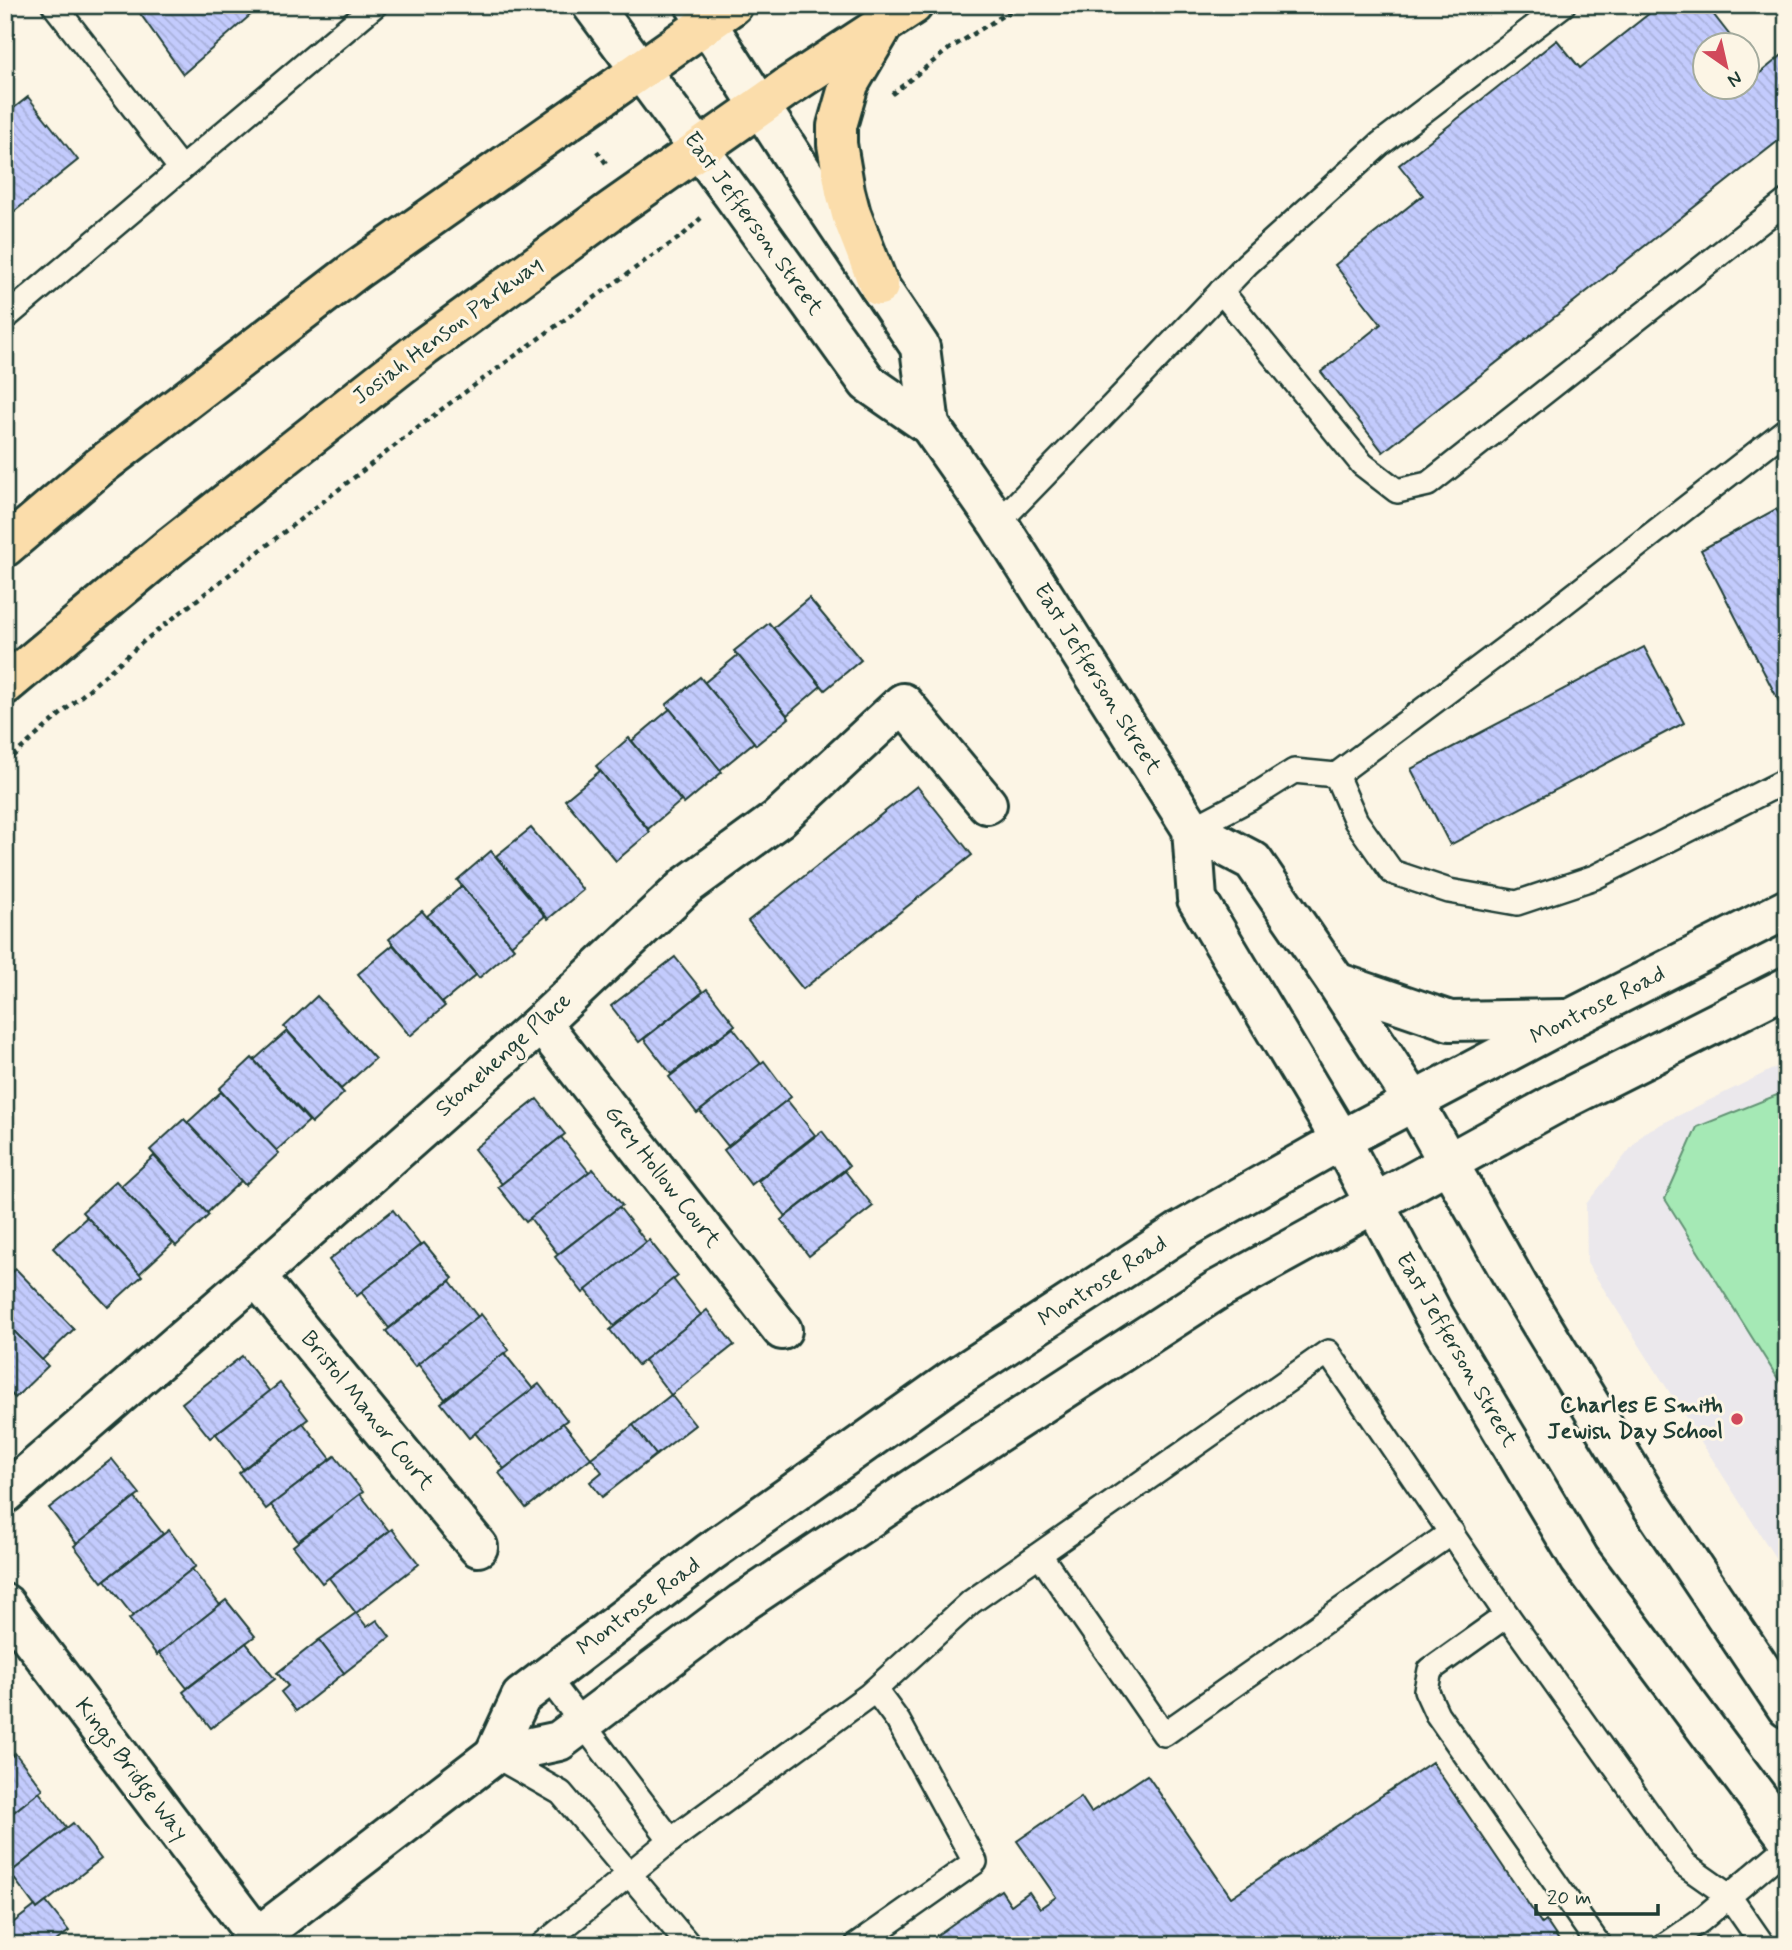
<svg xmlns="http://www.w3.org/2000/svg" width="1792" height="1950" font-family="Mynerve,sans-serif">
  <defs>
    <pattern id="building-back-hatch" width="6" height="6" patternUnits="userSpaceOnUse" patternTransform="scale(1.75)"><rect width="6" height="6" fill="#c3cbfd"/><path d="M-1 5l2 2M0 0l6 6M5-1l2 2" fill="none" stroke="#a7afd9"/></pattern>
  </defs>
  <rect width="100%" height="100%" fill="#fcf5e5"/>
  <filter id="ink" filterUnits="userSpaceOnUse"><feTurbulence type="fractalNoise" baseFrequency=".0143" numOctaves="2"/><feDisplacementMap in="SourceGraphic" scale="14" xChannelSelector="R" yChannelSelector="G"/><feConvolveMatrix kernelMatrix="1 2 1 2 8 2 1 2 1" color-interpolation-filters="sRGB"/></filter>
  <g filter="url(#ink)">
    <path fill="#ebe8ec" d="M1787 1062V1576L1587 1263 1586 1204 1643 1133Z"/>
    <path fill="#a5e9b5" stroke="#629374" stroke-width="2" d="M1787 1091V1393L1665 1199 1697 1127Z"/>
    <g fill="url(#building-back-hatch)" stroke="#1f3d34" stroke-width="2">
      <path d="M134 5H262L183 74Z"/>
      <path d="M1660 5H1706L1738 46H1704V88H1746V56L1760 73 1787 51V134L1383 452 1321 372 1381 324 1335 265 1423 195 1399 165 1557 40 1580 68Z"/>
      <path d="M28 97 78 160 5 219V115Z"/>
      <path d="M1776 509 1787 527V717L1701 550Z"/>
      <path d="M809 598 861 660 825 690 773 628Z"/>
      <path d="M769 623 821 686 787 715 734 651Z"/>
      <path d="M1644 647 1684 723 1450 845 1411 769Z"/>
      <path d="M738 655 789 718 756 745 704 683Z"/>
      <path d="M700 677 754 742 720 770 666 705Z"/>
      <path d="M670 709 722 772 684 804 632 741Z"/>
      <path d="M629 738 681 801 648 829 596 766Z"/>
      <path d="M600 771 650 832 616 861 565 800Z"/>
      <path d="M917 786 972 855 803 989 748 921Z"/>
      <path d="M531 828 583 890 548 919 496 856Z"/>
      <path d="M491 851 545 916 511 945 457 880Z"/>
      <path d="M462 886 514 948 479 978 427 916Z"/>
      <path d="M422 911 476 975 442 1003 389 939Z"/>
      <path d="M393 945 445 1006 410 1036 358 974Z"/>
      <path d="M675 957 703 992 639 1042 611 1006Z"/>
      <path d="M707 989 735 1025 671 1074 644 1039Z"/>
      <path d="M317 996 375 1059 341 1089 284 1027Z"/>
      <path d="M733 1028 761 1064 697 1113 669 1077Z"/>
      <path d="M287 1031 344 1093 312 1123 254 1060Z"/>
      <path d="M252 1058 309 1121 276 1151 219 1089Z"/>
      <path d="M764 1061 791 1097 728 1146 700 1111Z"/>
      <path d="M221 1092 279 1153 245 1185 187 1123Z"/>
      <path d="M537 1099 565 1134 502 1184 474 1149Z"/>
      <path d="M787 1100 815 1135 751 1185 724 1150Z"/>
      <path d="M184 1119 241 1181 207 1213 150 1150Z"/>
      <path d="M822 1131 849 1166 786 1216 758 1181Z"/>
      <path d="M561 1137 589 1172 526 1222 498 1187Z"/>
      <path d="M154 1156 209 1215 176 1246 121 1186Z"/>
      <path d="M593 1169 622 1205 558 1254 530 1218Z"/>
      <path d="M845 1171 873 1206 809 1256 781 1220Z"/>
      <path d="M116 1181 173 1243 139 1274 82 1212Z"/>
      <path d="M619 1207 647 1243 583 1293 555 1257Z"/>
      <path d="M393 1210 420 1245 357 1296 329 1260Z"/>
      <path d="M87 1217 142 1276 108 1307 53 1248Z"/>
      <path d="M649 1240 678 1276 614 1326 586 1290Z"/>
      <path d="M424 1243 453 1278 389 1328 361 1292Z"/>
      <path d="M16 1269 74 1329 42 1360 5 1322V1279Z"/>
      <path d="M673 1279 701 1315 638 1365 610 1330Z"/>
      <path d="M450 1281 478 1317 415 1367 386 1331Z"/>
      <path d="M707 1310 734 1345 671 1395 644 1360Z"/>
      <path d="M481 1314 509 1350 445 1399 418 1364Z"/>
      <path d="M5 1322 48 1366 15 1398 5 1387Z"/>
      <path d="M504 1353 533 1389 469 1438 441 1403Z"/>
      <path d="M242 1356 270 1392 210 1438 182 1403Z"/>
      <path d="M280 1383 308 1419 243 1469 216 1434Z"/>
      <path d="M539 1384 567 1420 504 1469 475 1433Z"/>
      <path d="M671 1395 695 1425 656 1455 633 1425Z"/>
      <path d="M303 1423 331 1459 266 1509 239 1473Z"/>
      <path d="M563 1423 591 1458 526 1508 499 1473Z"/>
      <path d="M633 1425 656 1455 602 1497 590 1482 602 1472 591 1458Z"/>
      <path d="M335 1456 363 1492 298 1541 271 1505Z"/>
      <path d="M112 1459 140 1494 77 1544 49 1508Z"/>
      <path d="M360 1494 389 1531 322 1583 293 1546Z"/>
      <path d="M135 1498 163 1534 102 1582 74 1546Z"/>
      <path d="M392 1529 419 1564 356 1613 329 1578Z"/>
      <path d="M169 1530 196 1566 133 1616 105 1580Z"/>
      <path d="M192 1569 220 1605 157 1655 129 1619Z"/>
      <path d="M226 1600 255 1636 187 1688 159 1653Z"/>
      <path d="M356 1613 367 1627 377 1620 390 1637 344 1673 319 1640Z"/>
      <path d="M319 1640 344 1673 296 1711 281 1692 288 1686 277 1673Z"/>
      <path d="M246 1643 275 1679 211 1728 183 1692Z"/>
      <path d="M15 1753 43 1789 5 1819V1762Z"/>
      <path d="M1432 1762 1542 1924 1546 1921 1562 1945H923L1001 1890 1011 1905 1029 1892 1040 1908 1056 1897 1017 1841 1081 1797 1091 1812 1147 1775 1231 1897Z"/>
      <path d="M39 1792 67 1828 5 1877V1819Z"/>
      <path d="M73 1823 101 1859 37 1909 10 1873Z"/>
      <path d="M46 1902 69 1931 51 1945H5V1929L35 1906 37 1909Z"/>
    </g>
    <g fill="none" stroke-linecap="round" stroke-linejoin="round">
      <defs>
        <g id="lane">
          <path d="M54 5 181 169"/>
          <path d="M1221 291 1362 464 1397 491 1428 484 1787 201"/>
          <path d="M5 318 375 5"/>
          <path d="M998 523 1113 405 1247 264 1380 144 1563 5"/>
          <path d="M1336 775 1356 821 1392 872 1449 891 1517 903 1595 877 1787 780"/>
          <path d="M1192 829 1251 798 1294 771 1336 775 1527 632 1787 429"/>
          <path d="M1040 1555 1164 1734 1452 1532"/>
          <path d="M1507 1615 1430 1670 1426 1690 1437 1714 1599 1945"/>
          <path d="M547 1677 671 1840"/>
          <path d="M494 1755 561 1793 689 1945"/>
          <path d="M542 1945 671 1840 869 1695 971 1602 1328 1352 1507 1615 1685 1865 1729 1896 1763 1945"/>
          <path d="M857 1945 975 1862 898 1721 875 1690"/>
          <path d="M1665 1945 1701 1920 1787 1847"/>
        </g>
        <g id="street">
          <path d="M541 1023 782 1330"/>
          <path d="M256 1276 478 1547"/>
          <path d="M5 1494 256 1276 541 1023 686 886 778 819 903 703 987 804"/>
          <path d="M5 1604 257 1937"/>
        </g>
        <g id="secondary">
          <path d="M592 5 733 195 868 383 930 426 998 523 1192 829 1197 899 1341 1140 1432 1312 1580 1560 1787 1837"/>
          <path d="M695 5 802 171 920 347 930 426"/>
          <path d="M1192 829 1253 861 1336 982 1414 1102 1518 1286 1650 1503 1787 1708"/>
          <path d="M1336 982 1450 1021 1565 1019"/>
          <path d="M494 1755 521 1697 709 1553 951 1381 1181 1231 1341 1140 1570 1019 1787 909"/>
          <path d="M247 1945 494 1755 559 1741 742 1603 989 1438 1217 1290 1555 1104 1787 987"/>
        </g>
        <g id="primary">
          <path d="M879 286 851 214 845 191 837 144V126L849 84 880 31"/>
          <path d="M5 547 99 467 356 270 733 5"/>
          <path d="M5 685 169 548 424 347 612 210 786 88 913 5"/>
        </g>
      </defs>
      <use href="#lane" stroke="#1f3d34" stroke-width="28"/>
      <use href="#street" stroke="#1f3d34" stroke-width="44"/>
      <use href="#secondary" stroke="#1f3d34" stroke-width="44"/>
      <use href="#primary" stroke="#1f3d34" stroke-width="44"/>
      <g stroke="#1f3d34" stroke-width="4.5" stroke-dasharray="5 5" stroke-linecap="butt">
        <path d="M892 94 949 49 1020 5"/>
        <path d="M597 151 608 166"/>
        <path d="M5 763 144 641 442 409 645 261 682 236 701 218"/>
      </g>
      <use href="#lane" stroke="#fcf5e5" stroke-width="23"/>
      <use href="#street" stroke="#fcf5e5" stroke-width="38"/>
      <use href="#secondary" stroke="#fcf5e5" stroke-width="38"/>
      <use href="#primary" stroke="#fbddab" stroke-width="38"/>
    </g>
  </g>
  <circle fill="#d1495b" stroke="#fcf5e5" stroke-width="2.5" cx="1737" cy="1419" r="7"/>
  <g text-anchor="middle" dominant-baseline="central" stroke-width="6" stroke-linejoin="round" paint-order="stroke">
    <g font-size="23" fill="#1f3d34" stroke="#fcf5e5">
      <text transform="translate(753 224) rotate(54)">East Jefferson Street</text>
      <text transform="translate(448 331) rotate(-37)">Josiah Henson Parkway</text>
      <text transform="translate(1097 679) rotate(58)">East Jefferson Street</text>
      <text transform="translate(1598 1006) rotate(-27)">Montrose Road</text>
      <text transform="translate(504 1055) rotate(-42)">Stonehenge Place</text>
      <text transform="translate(662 1177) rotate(52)">Grey Hollow Court</text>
      <text transform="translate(1103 1282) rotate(-33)">Montrose Road</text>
      <text transform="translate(1456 1350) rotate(60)">East Jefferson Street</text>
      <text transform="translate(367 1411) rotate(51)">Bristol Manor Court</text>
      <text transform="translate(639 1607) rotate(-37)">Montrose Road</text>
      <text transform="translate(131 1770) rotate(53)">Kings Bridge Way</text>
    </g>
    <g font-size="23" font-weight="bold" fill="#1f3d34" stroke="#fcf5e5" text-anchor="end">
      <text x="1723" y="1406">Charles E Smith<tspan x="1723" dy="26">Jewish Day School</tspan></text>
    </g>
  </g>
  <rect width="1792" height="1950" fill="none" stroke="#fcf5e5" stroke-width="28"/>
  <rect x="14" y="14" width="1764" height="1922" fill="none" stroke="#1f3d34" stroke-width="2.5" filter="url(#ink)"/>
  <g transform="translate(1726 66) rotate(146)"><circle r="33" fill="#fcf5e5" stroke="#a4ab9e" stroke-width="2"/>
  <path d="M0-5L12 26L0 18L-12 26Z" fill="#d1495b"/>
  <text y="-10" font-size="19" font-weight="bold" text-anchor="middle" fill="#1f3d34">N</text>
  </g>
  <path d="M1536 1904v10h122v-10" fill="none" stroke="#1f3d34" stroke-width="3.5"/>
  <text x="1547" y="1904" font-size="21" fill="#1f3d34" stroke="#fcf5e5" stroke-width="5" paint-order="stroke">20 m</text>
</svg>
